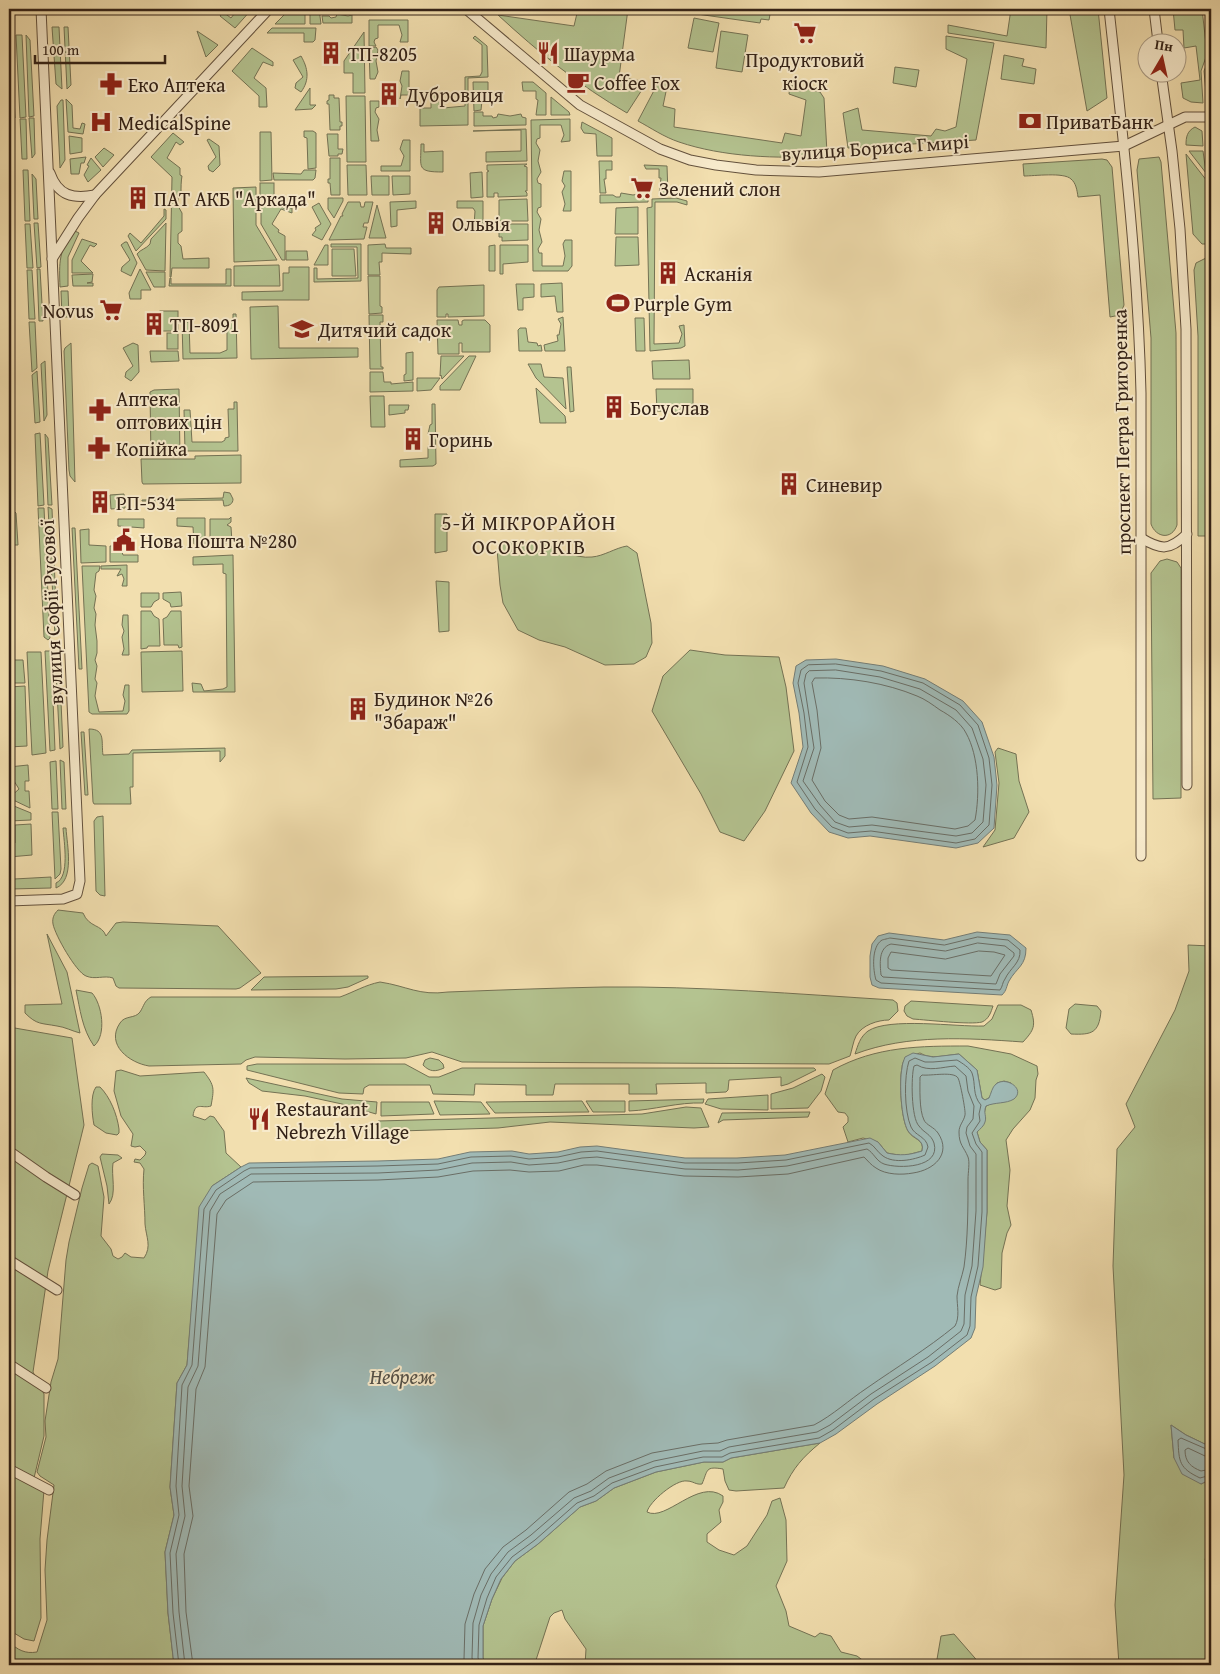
<svg xmlns="http://www.w3.org/2000/svg" width="1220" height="1674" font-family="'Gentium Book Plus',serif">
  <rect width="100%" height="100%" fill="#f2dfaf"/>
  <filter id="stains"><feTurbulence type="fractalNoise" baseFrequency=".004" numOctaves="4"/><feColorMatrix values="0 0 0 0 .2 0 0 0 0 .09 0 0 0 0 .02 0 0 0 .5 -.17"/></filter>
  <radialGradient id="worn" r=".72"><stop offset=".6" stop-color="#630" stop-opacity="0"/><stop offset="1" stop-color="#630" stop-opacity=".3"/></radialGradient>
  <g fill="#b4c390" stroke="#747254">
    <path d="M238 9H252L235 28 220 16 223 12 231 18Z"/>
    <path d="M290 9H305V24H275Z"/>
    <path d="M310 9H319L321 24H310Z"/>
    <path d="M578 9H628L619 77 647 82 627 113C580 86 538 52 498 15L574 26Z"/>
    <path d="M662 9H771L769 20 761 19 760 23Z"/>
    <path d="M1011 9 1037 14 1038 9H1047L1046 48 948 33V25L1007 36Z"/>
    <path d="M1069 9H1098L1107 98 1087 111Z"/>
    <path d="M1173 9H1202L1206 44V57L1201 71 1203 103 1191 102 1183 98 1181 83 1200 80 1196 46 1184 48 1183 30H1175Z"/>
    <path d="M1207 9H1211V103H1207L1204 71 1210 56Z"/>
    <path d="M337 14 348 16 352 15V23H323L322 16H329L331 18 336 17Z"/>
    <path d="M694 18 719 23 713 52 688 48Z"/>
    <path d="M369 20H408V42H400L402 35 399 25H378V38L375 39 374 42 376 46H369Z"/>
    <path d="M52 27H59L62 89 56 84Z"/>
    <path d="M64 27H68L71 85 67 89Z"/>
    <path d="M272 28H316L315 40 313 42H304V33H267Z"/>
    <path d="M197 31 218 45 206 57Z"/>
    <path d="M721 31 748 35 742 72 716 68Z"/>
    <path d="M364 32 365 93H353V73H344V61Z"/>
    <path d="M11 35 15 118H9V36Z"/>
    <path d="M16 35H22L26 117 20 118Z"/>
    <path d="M26 35 30 40 34 116 29 117Z"/>
    <path d="M475 36 487 46 488 77 468 78V125L420 126V108H431V90L443 108 465 106V77L480 76 482 72V45L473 38Z"/>
    <path d="M946 36 994 43 976 140 848 148 843 113 858 108 862 130 931 136 936 129 945 131 956 127 967 59 946 49Z"/>
    <path d="M376 47 378 50 376 61 378 72 375 79H370L369 48Z"/>
    <path d="M252 48 273 62V66L263 62 254 78 266 88 267 107H259V96L232 71Z"/>
    <path d="M1004 55 1024 59 1022 66 1036 69 1034 84 1001 79Z"/>
    <path d="M301 56C308 68 310 80 301 92L295 88 296 83 303 77 293 60Z"/>
    <path d="M895 67 919 70 916 87 893 83Z"/>
    <path d="M402 71H409V95H401L400 99 402 86 400 81Z"/>
    <path d="M659 81 668 82 663 106 675 109 674 127 782 143 785 133 801 136 806 100 789 94 790 85 820 92 824 98 827 153 824 156C778 159 723 157 679 142 664 137 651 128 638 121Z"/>
    <path d="M473 82H488V91H483L481 110 474 111Z"/>
    <path d="M522 82H533L546 93V115H536L538 100 536 99V91H523Z"/>
    <path d="M310 88V105H316L312 109 295 110Z"/>
    <path d="M329 95H334V98H339L340 122H342V126H340V130H330L329 104H327V101L329 100Z"/>
    <path d="M346 96H365L366 162H347Z"/>
    <path d="M551 97 569 112 570 115H551Z"/>
    <path d="M66 99 72 105 73 128 80 129 82 123 85 124 83 134 68 132Z"/>
    <path d="M61 100H63L65 160 60 168 57 106Z"/>
    <path d="M370 101H379V107L376 108 375 112 379 119 377 130 379 141H371Z"/>
    <path d="M474 112H483V116H492L493 118 497 117 498 114 510 116 521 114 522 117 526 118V125L474 126Z"/>
    <path d="M29 118H34L35 154 32 158Z"/>
    <path d="M20 119H26L27 159H22Z"/>
    <path d="M570 119V141L561 142 564 135 561 125H540V138L537 139 536 143 540 150 538 161 541 172 537 179 538 183 541 184V207L538 208 537 212 541 219 539 230 542 242 538 249 539 253H542V266H563L565 256 563 244 565 240H572V266L568 271H533L531 120Z"/>
    <path d="M582 122 612 138V156H597L596 134 584 133 581 128Z"/>
    <path d="M1195 127 1202 131 1203 146 1186 145C1186 137 1187 131 1195 127Z"/>
    <path d="M526 129 527 161 486 162V152L521 151V130L473 131Z"/>
    <path d="M304 131H313L316 133V168L308 169 307 138 304 137Z"/>
    <path d="M260 132H271L272 180 260 181Z"/>
    <path d="M173 133 184 142 180 145 176 142 167 158 180 168V175L182 176C181 181 181 187 181 194H178V206L182 213V231L178 234V243L181 246 183 259 209 258V268H172L171 277H170L172 177 151 157Z"/>
    <path d="M327 134H338V149H343L342 154H338V156H329Z"/>
    <path d="M69 136 82 138V152L70 154Z"/>
    <path d="M209 139 219 146 220 165 213 172 209 170 208 166 216 157 207 140Z"/>
    <path d="M403 140H410V171H381V166H401L404 156 400 149Z"/>
    <path d="M421 144H424V152L443 151V172C416 172 421 168 421 144Z"/>
    <path d="M104 148 114 155 103 167 95 157Z"/>
    <path d="M1189 151H1203L1206 173Z"/>
    <path d="M1186 154 1207 181 1211 244H1202L1193 234Z"/>
    <path d="M86 157 84 163H81L79 174H71L70 159Z"/>
    <path d="M1159 157 1161 162 1176 333 1177 525C1172 540 1156 538 1151 524V338L1137 170 1139 159Z"/>
    <path d="M91 158 101 170 88 182 84 175 89 166 87 165Z"/>
    <path d="M330 158H340V195H331L330 183H328V179H330Z"/>
    <path d="M1102 159 1107 160 1112 167 1124 305 1120 315 1110 317 1100 195 1078 197C1077 190 1076 183 1071 179 1064 172 1034 176 1024 176L1023 164Z"/>
    <path d="M599 161H612V170H606V179H604L606 193H600Z"/>
    <path d="M527 164 524 166 527 167V191H525L527 193V196L498 197V193H494V197H487V172L489 171 487 170V165Z"/>
    <path d="M347 165H366L367 195H348Z"/>
    <path d="M644 165 667 166 668 194H659L661 178H659V169H646Z"/>
    <path d="M23 170H28L30 221H25Z"/>
    <path d="M304 170H316L315 178 313 180H274L273 173 301 174Z"/>
    <path d="M564 171H571V211H563L565 204 562 192 565 186 562 181Z"/>
    <path d="M482 172 483 197 471 198 470 173Z"/>
    <path d="M32 174 36 179 38 219H34Z"/>
    <path d="M371 176H389V195H372Z"/>
    <path d="M392 176H410V194L393 195Z"/>
    <rect x="260" y="183" width="14" height="15"/>
    <path d="M256 187V225L277 260 234 262 233 188Z"/>
    <path d="M621 193 633 195 644 193 645 196 648 197V202L600 203V195H613L616 197H620Z"/>
    <path d="M328 198H343V201L334 218 328 209Z"/>
    <path d="M676 198 687 201V205L677 202H655L654 344 679 343 682 334 679 326 684 325 685 346 681 348 650 351 647 208 652 207V199Z"/>
    <path d="M527 199 528 221H499V200Z"/>
    <path d="M416 201V208L397 210V226L391 227 390 202Z"/>
    <path d="M457 201H483V226H474L475 211 473 208H457Z"/>
    <path d="M348 202H360L361 207H364L365 202H373L368 223H364L363 227H367L364 239 329 240 341 216H343L342 214Z"/>
    <path d="M319 203 331 224 322 240 312 235 316 230 315 228 321 224 312 207Z"/>
    <path d="M261 204H277L283 208H292V213L281 209 272 224 279 230 278 232 285 236V260H282L261 224Z"/>
    <path d="M377 205 386 238H369Z"/>
    <path d="M638 207V234H615L616 208Z"/>
    <path d="M164 209 166 210V219L136 251 128 236 130 233 141 243 164 216Z"/>
    <path d="M34 223H38L41 267 37 268Z"/>
    <path d="M166 223 165 271 146 270 137 254C141 249 146 249 150 244L151 239Z"/>
    <path d="M25 224H30L33 268H27Z"/>
    <path d="M499 224H528V240L502 241V237H499Z"/>
    <path d="M73 230 79 233 68 257V286L60 287C59 261 59 252 73 230Z"/>
    <path d="M616 237H638L639 265 615 266Z"/>
    <path d="M82 239 97 244 94 247 90 245 81 261 93 273H72V260Z"/>
    <path d="M125 242H127L137 263 131 276 121 271 122 267 130 260 121 245Z"/>
    <path d="M331 244H361V281L314 282V268H317V279L358 278 357 247H331Z"/>
    <path d="M385 244 386 248H411V254L382 253V262H379L380 275H368V245Z"/>
    <path d="M325 245H328V265H314Z"/>
    <path d="M495 245V271H489V246Z"/>
    <path d="M500 245H528V262L503 264V274H500Z"/>
    <path d="M332 249H354L356 276H332Z"/>
    <path d="M286 251H307L308 260H286Z"/>
    <path d="M1206 258H1211V536H1198V336L1194 270 1196 263Z"/>
    <path d="M279 265 280 286H234V266Z"/>
    <path d="M289 267H309V300H242V292L283 291V273H289Z"/>
    <path d="M37 269H40L43 321H39Z"/>
    <path d="M140 269 151 290H141V299H130L129 293Z"/>
    <path d="M226 269H231V286H169L170 278H171V284H226Z"/>
    <path d="M27 270H32L35 319H29Z"/>
    <path d="M146 272H165V287H154Z"/>
    <path d="M93 274 92 282 87 283H93V286H73L72 275Z"/>
    <path d="M368 276H380V306L382 307V313L369 314Z"/>
    <path d="M562 283 563 312H557L555 296 541 297V284Z"/>
    <path d="M516 284H534V297L523 298V310H518Z"/>
    <path d="M484 285V316L448 317V314H446V317H437V290L439 287Z"/>
    <path d="M61 291H68L69 317H62Z"/>
    <path d="M278 306 279 348H358V357L251 359 250 307Z"/>
    <rect x="160" y="311" width="18" height="20"/>
    <path d="M233 314H236L237 358 183 359 182 322H189L190 353H220L227 350V321H233Z"/>
    <path d="M369 315H383V322H380L381 367H383V369H370Z"/>
    <path d="M563 317 565 351H545L544 345 558 341 557 335H559L561 324 558 319Z"/>
    <path d="M635 318H644L645 351H636Z"/>
    <path d="M437 320H458L459 325H462V321L464 320H485L490 325V352H462V343H459V354H438Z"/>
    <path d="M29 322H35L37 368 32 372Z"/>
    <path d="M520 328H526L528 342 537 343 538 346 541 345 542 351H519L518 330Z"/>
    <rect x="167" y="333" width="11" height="16"/>
    <path d="M71 343 75 482 70 476 69 470 64 351 65 348Z"/>
    <path d="M133 343 138 345 139 372 131 381 125 377 126 372 133 366 123 348Z"/>
    <path d="M150 351H178L179 361 151 362Z"/>
    <path d="M413 352V380L404 381V375L406 374V353Z"/>
    <path d="M441 356H464L442 379 441 375 440 376Z"/>
    <path d="M469 356H476L460 390H440V386Z"/>
    <path d="M689 360 690 379H653L652 361Z"/>
    <path d="M45 361 47 415 44 421 41 364Z"/>
    <path d="M528 364H541L544 377 563 378 566 409 536 378Z"/>
    <path d="M567 367H571L574 411 570 412Z"/>
    <path d="M37 371 40 422 35 423 32 375Z"/>
    <path d="M370 372H383L384 382H391V384L413 382V391L370 392Z"/>
    <path d="M417 378H440L431 390 417 391Z"/>
    <path d="M536 388 565 416 566 423H540Z"/>
    <path d="M179 389 180 457H151L150 392 154 390Z"/>
    <path d="M656 389H693V412L657 411Z"/>
    <path d="M370 396H384L385 427H371Z"/>
    <path d="M234 402H237L238 451H185L184 410H190L192 442H222L225 440V438L229 437 228 409H234Z"/>
    <path d="M432 404H435L436 464 433 466 400 467V460L428 458V447L432 440 431 435 428 434 430 425 432 424Z"/>
    <path d="M389 405H409L408 410H405V413L389 415Z"/>
    <path d="M40 433 44 505 38 506 35 434Z"/>
    <path d="M45 434 48 438 52 505H48Z"/>
    <path d="M241 455V483L143 484 142 482 141 459H195V456Z"/>
    <path d="M224 492 230 493 233 499C233 504 229 506 224 506L223 500 142 501V500L223 498Z"/>
    <path d="M124 494 125 508 111 509 110 495Z"/>
    <path d="M48 507 52 509 57 631 55 636Z"/>
    <path d="M38 508H44L50 638 48 640 44 637Z"/>
    <path d="M14 511 16 513 18 545H14L12 523H9V512Z"/>
    <path d="M435 514H447V551L435 553Z"/>
    <path d="M231 517V522L227 525 231 527 232 542 210 547V519H229Z"/>
    <path d="M177 518H205V544H194L193 527 177 526Z"/>
    <path d="M118 519H144V528L118 526Z"/>
    <path d="M72 528H75L82 669H79Z"/>
    <path d="M89 529V545L106 546V562L81 563 80 530Z"/>
    <path d="M542 542C557 548 575 559 592 557 604 556 615 548 627 546L637 553 651 623 652 643 646 657 634 664 605 665 565 647 539 640 518 630 503 603 500 585 497 549 503 543Z"/>
    <path d="M110 546H120L123 555H138V562H110Z"/>
    <path d="M233 555 235 692H193L192 683 201 684 204 691 223 689 227 687 226 574 223 573V564L193 565V557Z"/>
    <path d="M1167 559 1177 562 1181 568V798L1153 799 1151 573 1160 561Z"/>
    <path d="M127 565V586H122L124 579 122 574 117 576 121 569H101V566Z"/>
    <path d="M82 566H100L99 571 96 573 94 590 96 596 94 608 96 614 95 625 97 641V653L95 660 97 666 95 679 97 683 95 696 99 712 123 711 125 701 123 695 125 685H129V711L127 714H92L89 712Z"/>
    <path d="M436 581 449 582V631L439 632Z"/>
    <path d="M181 592 182 606 171 607 170 603 163 599V593Z"/>
    <path d="M141 593H159V599L154 602 151 607H141Z"/>
    <path d="M141 611H151L154 616 159 619 160 646H148L147 648 141 649Z"/>
    <path d="M171 611H181L182 647 179 648 178 645H164L163 619 167 617Z"/>
    <path d="M123 615H128L129 655H122L124 649 122 637 124 631 122 625Z"/>
    <path d="M690 650 725 655 779 657 786 687 794 751 765 811 744 841 720 832 701 794 652 711 663 676Z"/>
    <path d="M45 651H51L55 750 50 751Z"/>
    <path d="M182 651 183 691 142 692 141 652Z"/>
    <path d="M27 652H41L46 753 32 755Z"/>
    <path d="M55 653 59 656 63 747 60 749Z"/>
    <path d="M9 660H23L25 683H9Z"/>
    <path d="M25 686 27 746 9 747V687Z"/>
    <path d="M89 729C106 729 101 742 103 755L129 754 132 750 225 748V756L220 762V751L133 753V787H130L131 804H94L93 802Z"/>
    <path d="M81 732H84L88 795H85Z"/>
    <path d="M998 748 1016 754 1019 781 1029 812 1014 838 983 847 995 830 999 783 995 752Z"/>
    <path d="M60 760 64 762 66 809H62Z"/>
    <path d="M56 761 58 809H52L50 762Z"/>
    <path d="M28 765 29 781H25V791H29L30 808 9 798 19 789 9 773V767Z"/>
    <path d="M9 804 31 813V820L9 821Z"/>
    <path d="M52 812H58L61 869 60 874 55 879Z"/>
    <path d="M103 816 105 896 100 895 96 891 94 821 97 817Z"/>
    <path d="M31 824 32 855 9 857V843H15V825Z"/>
    <path d="M63 828H66C67 845 75 880 56 888V883C70 877 64 842 63 828Z"/>
    <path d="M51 877V888L11 889V881L14 879Z"/>
    <path d="M58 910 83 913C89 928 102 924 106 936L116 923 123 922 218 926 261 973 240 988 236 989 119 988 116 986 113 978C104 975 95 980 86 976 76 972 55 935 53 924 52 918 54 914 58 910Z"/>
    <path d="M47 934 67 972 80 1033C72 1031 65 1027 57 1026 41 1023 37 1025 25 1013V1005L62 1004Z"/>
    <path d="M1188 945 1211 946V1447L1186 1435 1171 1425 1174 1458 1201 1484 1211 1479V1543L1209 1542 1205 1560 1211 1564V1665H1119L1115 1605 1124 1475 1113 1266 1117 1149 1135 1127 1126 1104 1175 1010 1189 971Z"/>
    <path d="M368 976V978L348 987 336 989 251 990 264 977Z"/>
    <path d="M380 982C407 986 419 996 448 992 500 990 552 988 604 987 700 986 797 994 893 1000L897 1003 898 1011 889 1020C878 1020 862 1025 856 1036 853 1042 852 1050 850 1056L829 1064 462 1062 432 1052 406 1058 345 1059 255 1057 246 1060 241 1064 149 1066C130 1063 105 1045 120 1023 125 1015 135 1019 140 1012 144 1006 144 1001 151 997H340C354 992 365 985 380 982Z"/>
    <path d="M76 990 92 993C102 1004 107 1035 94 1046 82 1029 80 1009 76 990Z"/>
    <path d="M911 1001 993 1006C991 1012 989 1019 982 1022 971 1025 927 1020 913 1019L907 1016 904 1011 905 1006Z"/>
    <path d="M1075 1004 1097 1006 1101 1011C1099 1033 1092 1035 1071 1034L1066 1028 1069 1009Z"/>
    <path d="M998 1005H1021L1031 1010C1036 1026 1034 1030 1023 1042 967 1038 908 1034 855 1054 858 1045 860 1037 868 1031 889 1017 956 1027 984 1026L992 1019Z"/>
    <path d="M9 1027 72 1038 84 1125 48 1271 33 1372 44 1394V1436L34 1478 44 1490 40 1539 41 1618 34 1641 24 1639 9 1630Z"/>
    <path d="M968 1046 1011 1054 1037 1066 1038 1074 1036 1080 1035 1098 1030 1110 1013 1129 1006 1140 1010 1170 1007 1206 1011 1225 1007 1233 1002 1253 1001 1288 995 1290 980 1285 987 1212V1150L980 1142 977 1132 985 1119 984 1114 986 1106 993 1103 1003 1102 1011 1083 1004 1081 997 1083 989 1098 985 1100 982 1098 977 1070 959 1054C946 1055 931 1060 920 1053L906 1057C904 1060 902 1064 902 1068 899 1081 901 1119 908 1131 913 1140 925 1139 922 1151L903 1156 887 1153 878 1142 863 1138 848 1142 843 1127 848 1122V1117L845 1113 838 1112 825 1094 833 1070C876 1046 921 1046 968 1046Z"/>
    <path d="M430 1058 439 1060 443 1064 444 1068C435 1072 430 1072 423 1065L425 1060Z"/>
    <path d="M257 1064H405L429 1077H439L462 1068H814L816 1070 788 1084 781 1086V1077L729 1080 728 1090 726 1092 706 1093V1083L656 1084 657 1094H629V1084H555L553 1095H526V1085L475 1084 474 1095 433 1094 430 1085H369L364 1088 363 1094 339 1093 247 1070V1066Z"/>
    <path d="M121 1070 140 1076 204 1072C215 1086 214 1089 211 1106 202 1109 195 1101 193 1116L205 1120 210 1116 214 1117 224 1131 226 1153 241 1167 212 1186 193 1293 187 1365 177 1383 170 1487 174 1515 165 1552 168 1613 174 1665H9V1642C18 1650 25 1654 37 1652L47 1620 45 1570 47 1540 54 1485 40 1476 37 1472 46 1437 45 1421 51 1382 58 1359 66 1260 69 1242 82 1188 89 1165 92 1163 98 1166 104 1197 101 1236 111 1249 113 1256 118 1259 122 1257 125 1253 131 1257 144 1258C152 1246 146 1237 145 1224 145 1206 142 1187 144 1169L140 1163 134 1162 135 1159 140 1160 145 1155 146 1152 140 1146 135 1147 131 1146 133 1134 121 1116 114 1091 116 1071Z"/>
    <path d="M822 1074 825 1077 821 1091 808 1108 771 1109V1094L793 1088Z"/>
    <path d="M246 1078 342 1099 377 1102 376 1114 342 1104 305 1096 262 1091 249 1083Z"/>
    <path d="M96 1087H100C110 1097 117 1114 119 1129V1133L117 1135 106 1133 94 1125C92 1115 90 1095 96 1087Z"/>
    <path d="M768 1095V1110L721 1109 705 1104 708 1099Z"/>
    <path d="M704 1099 703 1103C678 1102 654 1110 629 1111V1101Z"/>
    <path d="M434 1101 481 1102 490 1114 440 1115Z"/>
    <path d="M582 1101 589 1112 495 1113 486 1102Z"/>
    <path d="M586 1101H625V1112H593Z"/>
    <path d="M381 1102H429L434 1114 381 1116Z"/>
    <path d="M686 1107 701 1108 709 1127 694 1128 550 1122 498 1128 367 1132 378 1121 642 1114Z"/>
    <path d="M810 1112 808 1117 723 1120 718 1123 722 1113Z"/>
    <path d="M102 1154 118 1155 122 1158 113 1163C111 1176 117 1194 109 1204L107 1186 100 1157Z"/>
    <path d="M820 1443C803 1457 793 1468 784 1488L736 1491 729 1490 725 1481 723 1469C705 1466 708 1470 702 1484 696 1485 693 1481 687 1481 676 1479 649 1502 647 1512 666 1522 698 1478 723 1496V1502L719 1510 721 1522 707 1534V1542L719 1550 734 1555 747 1546 767 1515 772 1501 780 1498 786 1520 787 1561 776 1586 786 1611 789 1626 815 1637 820 1633 831 1636 841 1652 857 1656 869 1665H585L586 1649 565 1619 562 1610 554 1613 550 1617 536 1660 533 1665H486L483 1658V1626L492 1599 502 1578 515 1561 538 1544 580 1507 596 1501 614 1488 656 1472 704 1462H723L731 1458Z"/>
    <path d="M954 1634 981 1665H936L941 1636Z"/>
  </g>
  <g fill="#a0bab6" stroke="#747d76">
    <path d="M836 659 883 666 925 679 963 701 982 722 994 757 997 785 994 828 978 843 956 848 870 836 848 838 829 832 811 813 791 783 803 747 799 713 793 683 796 666 806 660Z"/>
    <path d="M977 932 1010 935 1026 948C1026 966 1017 967 1009 981 1006 987 1007 990 1002 995L879 988 872 985 870 977V956L872 944 878 936 889 933 944 940Z"/>
    <path d="M913 1053 933 1057 959 1054 977 1070 982 1098 985 1100 989 1098C991 1094 992 1087 996 1084 1006 1076 1026 1089 1014 1099 1006 1104 995 1102 986 1106 983 1113 987 1116 985 1122 984 1126 980 1129 977 1132L980 1142 987 1150V1212L983 1267 976 1297 975 1328 971 1338 935 1366 877 1404 836 1434 820 1443 731 1458 723 1462H704L656 1472 614 1488 596 1501 580 1507 538 1544 515 1561 501 1579 492 1599 483 1626V1658L486 1665H174L168 1613 165 1552 174 1515 170 1487 177 1383 187 1365 199 1207 212 1186 241 1167 249 1163 378 1161 438 1159 470 1152 512 1151 529 1154 558 1152 580 1147 597 1146 685 1158H737L785 1155 870 1138 878 1142 887 1153C900 1156 910 1155 922 1151 925 1139 913 1139 908 1131 901 1119 899 1082 902 1068 902 1064 904 1060 905 1057Z"/>
    <path d="M1171 1425 1186 1435 1211 1447V1479L1201 1484 1182 1474 1174 1458Z"/>
  </g>
  <g fill="none" stroke-linecap="round" stroke-linejoin="round">
    <g stroke="#6a6e66" stroke-width="1">
      <path d="M836 664 881 671 923 683 960 705 978 725 989 758 992 785 989 825 975 839 956 843 871 831 848 833 832 827 815 809 797 782 808 747 804 713 798 683 801 670 808 665Z"/>
      <path d="M836 670 880 677 920 689 956 710 972 728 983 759 986 785 983 822 972 833 956 836 872 825 849 827 835 822 820 805 803 781 814 748 804 683 806 674 809 671Z"/>
      <path d="M815 678C849 677 886 683 917 696 925 699 933 705 940 710 949 715 961 723 966 733 979 756 980 794 975 820L968 826 955 829 872 817 849 819 839 815 825 801 812 780 821 748 817 710 812 683Z"/>
      <path d="M978 937 1008 940 1020 950C1021 963 1010 968 1005 979 1002 983 1003 986 1000 990L881 983 876 980C873 970 871 947 882 940 882 940 890 938 890 938L944 945Z"/>
      <path d="M978 943 1005 946 1014 953V956L1000 974 996 984 883 977 881 975C880 964 878 948 891 944L945 951Z"/>
      <path d="M979 951 994 952 1005 955 991 976 891 970 888 968V958L891 952 945 959Z"/>
      <path d="M1211 1451 1181 1438 1178 1440C1179 1462 1179 1468 1200 1478L1211 1475"/>
      <path d="M1211 1457 1205 1456 1188 1448 1185 1450C1185 1462 1191 1467 1201 1471L1211 1469"/>
      <path d="M179 1665 173 1613 170 1553 179 1515 176 1486 182 1385 192 1365 204 1209 216 1190 244 1171 250 1168 378 1166 438 1164 471 1157 511 1156 529 1159 558 1157 581 1152 597 1151 685 1163H738L786 1160 869 1143C875 1146 877 1152 883 1156 894 1164 914 1160 925 1155L928 1147C926 1136 915 1136 911 1127 904 1111 904 1076 909 1061L915 1058 925 1062H933L957 1060C962 1063 970 1068 972 1073 976 1084 972 1095 981 1105L979 1114 980 1121 972 1133 976 1144 982 1152V1212L978 1266 971 1297 970 1326 967 1335 932 1362 874 1399 833 1430 819 1438 730 1453 722 1457H703L655 1467 612 1483 594 1496 577 1503 535 1540 512 1557 496 1577 487 1598 479 1625 478 1658 481 1665"/>
      <path d="M185 1665 179 1612 176 1554 185 1516 182 1486 188 1387 198 1366 210 1211 220 1194 251 1174 378 1173 438 1170 472 1163 511 1162 529 1165 558 1163 582 1158 597 1157 685 1169 738 1170 787 1166 867 1149C874 1153 876 1161 884 1164 899 1169 941 1168 934 1143 931 1134 924 1133 919 1126 911 1118 911 1076 914 1066L917 1065C929 1072 942 1067 955 1066L966 1076 968 1091 974 1106 973 1119 967 1127 966 1133 970 1146 976 1154V1211L972 1266 965 1295 964 1324 961 1331 928 1357 871 1394 830 1425 817 1432 729 1447 720 1451H703L654 1461 609 1478 591 1491 574 1498 531 1535 508 1552 491 1574 481 1595 473 1623 472 1658 474 1665"/>
      <path d="M193 1665 186 1612 184 1554 193 1516 189 1486 196 1389 205 1367 217 1214 226 1200 253 1182 378 1180 438 1177 473 1171 510 1170 529 1172 559 1171 584 1165H597L684 1176 738 1177 788 1174 864 1157C868 1161 871 1165 876 1168 886 1175 902 1175 913 1173 934 1170 952 1154 938 1133 934 1127 926 1125 924 1120 919 1110 920 1088 920 1077L922 1075C931 1076 954 1071 958 1078 960 1081 966 1112 965 1115 964 1121 959 1125 959 1132 959 1145 964 1147 968 1157 970 1162 968 1173 968 1179 968 1208 968 1238 964 1267 962 1277 958 1286 957 1296 957 1306 960 1317 955 1326 927 1349 897 1367 867 1388 849 1400 833 1415 814 1425L727 1440 718 1443 702 1444 652 1453 606 1471 587 1484 569 1492 526 1530 503 1547 485 1569 474 1594 465 1624 464 1659 466 1665"/>
    </g>
    <defs>
      <g id="minor">
        <path d="M466 9 580 105 660 149 690 160 716 165 756 170 819 172 1124 146 1185 117H1211"/>
        <path d="M1109 9C1123 137 1138 265 1141 393V856"/>
        <path d="M1154 9 1158 42"/>
        <path d="M1161 72 1172 151 1180 229 1186 329 1187 785"/>
        <path d="M50 173C58 196 73 199 95 195"/>
        <path d="M52 259 78 218 95 195 269 9"/>
        <path d="M1141 538C1161 550 1169 551 1187 534"/>
        <path d="M9 901 63 899 77 894 80 881 41 9"/>
        <path d="M9 1151 46 1177 75 1195"/>
        <path d="M9 1260 57 1290"/>
        <path d="M9 1364 46 1388"/>
        <path d="M9 1469 49 1490"/>
      </g>
    </defs>
    <use href="#minor" stroke="#63513d" stroke-width="11"/>
    <use href="#minor" stroke="#f7eacb" stroke-width="9"/>
  </g>
  <defs>
    <symbol id="supermarket-bare" viewBox="-9 -9 18 18"><path d="M-6-5.5h2.5l.6 2H6L4.5 2H-2.5L-4.4-4H-6ZM-1.5 3.2a1.3 1.3 0 1 0 .1 0ZM3 3.2a1.3 1.3 0 1 0 .1 0Z" fill="#8f2418" stroke="#f7eacb" stroke-width="2.5" paint-order="stroke"/></symbol>
    <symbol id="building-bare" viewBox="-9 -9 18 18"><path d="M-4-6H4V6H1V3H-1V6H-4ZM-2.5-4.3h1.7v1.8h-1.7ZM.8-4.3h1.7v1.8H.8ZM-2.5-1h1.7V.8h-1.7ZM.8-1h1.7V.8H.8Z" fill="#8f2418" stroke="#f7eacb" stroke-width="2.5" paint-order="stroke"/></symbol>
    <symbol id="restaurant-bare" viewBox="-9 -9 18 18"><path d="M-5-6h1v4h1v-4h1v4h1v-4h1v5L-1.5 .5V6h-2V.5L-5-1ZM5-6V6H3V1.5H1.5Q1.5-4 5-6Z" fill="#8f2418" stroke="#f7eacb" stroke-width="2.5" paint-order="stroke"/></symbol>
    <symbol id="cafe-bare" viewBox="-9 -9 18 18"><path d="M-5.5-4.5H6V0H3Q3 3.5 0 3.5H-2.5Q-5.5 3.5-5.5 0ZM3-3.2v2h1.7v-2ZM-6 4.5H4V6H-6Z" fill="#8f2418" stroke="#f7eacb" stroke-width="2.5" paint-order="stroke"/></symbol>
    <symbol id="pharmacy-bare" viewBox="-9 -9 18 18"><path d="M-2-6h4v4h4v4h-4v4h-4v-4h-4v-4h4Z" fill="#8f2418" stroke="#f7eacb" stroke-width="2.5" paint-order="stroke"/></symbol>
    <symbol id="bank-bare" viewBox="-9 -9 18 18"><path d="M-6-4H6V4H-6ZM0-2.3a2.3 2.3 0 1 0 0 4.6a2.3 2.3 0 1 0 0-4.6Z" fill="#8f2418" stroke="#f7eacb" stroke-width="2.5" paint-order="stroke"/></symbol>
    <symbol id="hospital-bare" viewBox="-9 -9 18 18"><path d="M-5-5h3v3.5h4V-5h3V5h-3V1.5h-4V5h-3Z" fill="#8f2418" stroke="#f7eacb" stroke-width="2.5" paint-order="stroke"/></symbol>
    <symbol id="stadium-bare" viewBox="-9 -9 18 18"><path d="M0-5a6.5 5 0 1 0 0 10a6.5 5 0 1 0 0-10ZM-3.5-1.8h7v3.6h-7Z" fill="#8f2418" stroke="#f7eacb" stroke-width="2.5" paint-order="stroke"/></symbol>
    <symbol id="school-bare" viewBox="-9 -9 18 18"><path d="M0-5L7-2L0 1L-7-2ZM-4 1L0 2.5L4 1V4Q0 6-4 4Z" fill="#8f2418" stroke="#f7eacb" stroke-width="2.5" paint-order="stroke"/></symbol>
    <symbol id="civic-bare" viewBox="-9 -9 18 18"><path d="M-.6-6.5H3V-4.5H.6V-3L4-1V1h2V6H-6V1h2V-1L-.6-3ZM-1.2 2.5V6h2.4V2.5Z" fill="#8f2418" stroke="#f7eacb" stroke-width="2.5" paint-order="stroke"/></symbol>
  </defs>
  <g fill-rule="evenodd">
    <use href="#supermarket-bare" x="789" y="17" width="32" height="32"/>
    <use href="#building-bare" x="315" y="37" width="32" height="32"/>
    <use href="#restaurant-bare" x="532" y="37" width="32" height="32"/>
    <use href="#cafe-bare" x="562" y="66" width="32" height="32"/>
    <use href="#pharmacy-bare" x="95" y="68" width="32" height="32"/>
    <use href="#building-bare" x="373" y="78" width="32" height="32"/>
    <use href="#bank-bare" x="1014" y="105" width="32" height="32"/>
    <use href="#hospital-bare" x="85" y="106" width="32" height="32"/>
    <use href="#supermarket-bare" x="626" y="172" width="32" height="32"/>
    <use href="#building-bare" x="122" y="182" width="32" height="32"/>
    <use href="#building-bare" x="420" y="207" width="32" height="32"/>
    <use href="#building-bare" x="652" y="257" width="32" height="32"/>
    <use href="#stadium-bare" x="602" y="287" width="32" height="32"/>
    <use href="#supermarket-bare" x="95" y="294" width="32" height="32"/>
    <use href="#building-bare" x="138" y="308" width="32" height="32"/>
    <use href="#school-bare" x="286" y="313" width="32" height="32"/>
    <use href="#building-bare" x="598" y="391" width="32" height="32"/>
    <use href="#pharmacy-bare" x="84" y="394" width="32" height="32"/>
    <use href="#building-bare" x="397" y="423" width="32" height="32"/>
    <use href="#pharmacy-bare" x="83" y="432" width="32" height="32"/>
    <use href="#building-bare" x="773" y="468" width="32" height="32"/>
    <use href="#building-bare" x="84" y="486" width="32" height="32"/>
    <use href="#civic-bare" x="108" y="524" width="32" height="32"/>
    <use href="#building-bare" x="342" y="693" width="32" height="32"/>
    <use href="#restaurant-bare" x="243" y="1103" width="32" height="32"/>
  </g>
  <g text-anchor="middle" dominant-baseline="central" stroke-width="4" stroke-linejoin="round" paint-order="stroke">
    <g font-size="20" fill="#332217" stroke="#f7eacb" text-anchor="start">
      <text x="348" y="53">ТП-8205</text>
      <text x="564" y="53">Шаурма</text>
      <text x="805" y="59" text-anchor="middle">Продуктовий<tspan x="805" dy="23">кіоск</tspan></text>
      <text x="594" y="82">Coffee Fox</text>
      <text x="128" y="84">Еко Аптека</text>
      <text x="406" y="94">Дубровиця</text>
      <text x="1046" y="121">ПриватБанк</text>
      <text x="118" y="122">MedicalSpine</text>
      <text x="659" y="188">Зелений слон</text>
      <text x="154" y="198">ПАТ АКБ "Аркада"</text>
      <text x="452" y="223">Ольвія</text>
      <text x="684" y="273">Асканія</text>
      <text x="634" y="303">Purple Gym</text>
      <text x="94" y="310" text-anchor="end">Novus</text>
      <text x="170" y="324">ТП-8091</text>
      <text x="318" y="329">Дитячий садок</text>
      <text x="116" y="398">Аптека<tspan x="116" dy="23">оптових цін</tspan></text>
      <text x="630" y="407">Богуслав</text>
      <text x="429" y="439">Горинь</text>
      <text x="116" y="448">Копійка</text>
      <text x="806" y="484">Синевир</text>
      <text x="116" y="502">РП-534</text>
      <text x="140" y="540">Нова Пошта №280</text>
      <text x="374" y="698">Будинок №26<tspan x="374" dy="23">"Збараж"</tspan></text>
      <text x="276" y="1108">Restaurant<tspan x="276" dy="23">Nebrezh Village</tspan></text>
    </g>
    <g font-size="20" fill="#332217" stroke="#f7eacb">
      <text transform="translate(875 147) rotate(-4)">вулиця Бориса Гмирі</text>
      <text transform="translate(1121 432) rotate(-91)">проспект Петра Григоренка</text>
      <text transform="translate(51 612) rotate(-93)">вулиця Софії Русової</text>
    </g>
    <g font-size="21" letter-spacing="1" fill="#332217" stroke="#f7eacb">
      <text x="529" y="522">5-Й МІКРОРАЙОН<tspan x="529" dy="24">ОСОКОРКІВ</tspan></text>
    </g>
    <g font-size="21" font-style="italic" fill="#545047" stroke="#f7eacb">
      <text x="402" y="1376">Небреж</text>
    </g>
  </g>
  <rect width="1220" height="1674" fill="none" stroke="#f2dfaf" stroke-width="30"/>
  <rect x="10" y="10" width="1200" height="1654" fill="none" stroke="#332217" stroke-width="2.5"/>
  <rect x="15" y="15" width="1190" height="1644" fill="none" stroke="#332217"/>
  <g transform="translate(1162 58) rotate(9)"><circle r="24" fill="#f7eacb" stroke="#a99a83"/>
  <path d="M0-4L9 19L0 12L-9 19Z" fill="#8f2418"/>
  <text y="-8" font-size="14" font-weight="bold" text-anchor="middle" fill="#332217">Пн</text>
  </g>
  <path d="M35 55v8h130v-8" fill="none" stroke="#332217" stroke-width="2.5"/>
  <text x="42" y="55" font-size="15" fill="#332217" stroke="#f7eacb" stroke-width="4" paint-order="stroke">100 m</text>
  <rect width="100%" height="100%" filter="url(#stains)"/>
  <rect width="100%" height="100%" fill="url(#worn)"/>
</svg>
